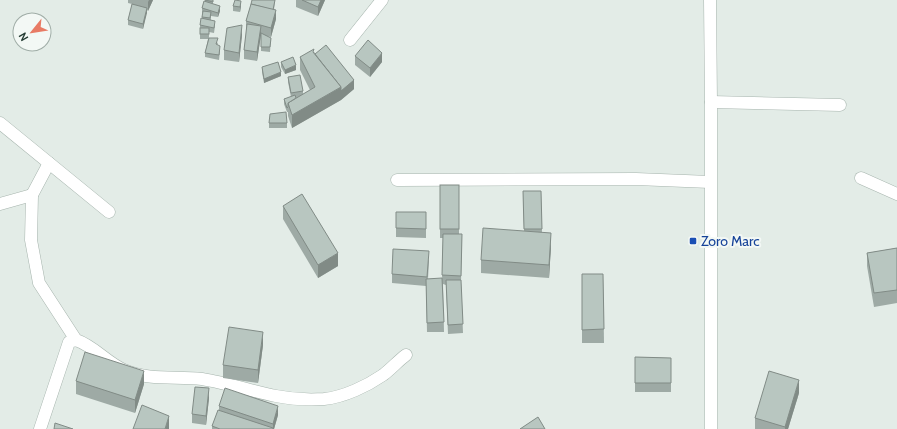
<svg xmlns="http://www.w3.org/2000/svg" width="897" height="429" font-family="Cabin,sans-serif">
  <rect width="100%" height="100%" fill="#e3ece7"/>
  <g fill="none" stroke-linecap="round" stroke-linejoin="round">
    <defs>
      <g id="minor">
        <path d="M710 0 711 102V429"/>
        <path d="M350 40 382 0"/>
        <path d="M711 102 840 105"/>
        <path d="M0 123 109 212"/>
        <path d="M49 163 32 195 31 240 39 283 76 340C94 346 107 363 124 370 149 381 176 376 202 379 227 383 251 391 276 396 291 399 309 400 324 399 344 397 367 386 383 375 391 369 398 361 406 355"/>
        <path d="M861 178 897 194"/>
        <path d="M397 180 636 179 710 182"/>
        <path d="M0 204 32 195"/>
        <path d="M40 429 69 342 76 340"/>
      </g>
    </defs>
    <use href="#minor" stroke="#a6b4ad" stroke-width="13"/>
    <use href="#minor" stroke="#fff" stroke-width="12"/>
  </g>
  <g fill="#9eaaa5">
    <path d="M128 0H153L148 11 147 10 143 29 128 25V20L132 4 128 3Z"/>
    <path d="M205 0H213V4L220 11 218 17 211 16V20L215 26 214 33 209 32V38L218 43 217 45 220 51 219 60 205 57V53L208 39H200V25L203 13H202V8Z"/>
    <path d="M275 0 274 10 276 19 271 37 266 36 271 38 270 52 261 51V34L257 61 244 59V50L247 30H246V21L251 4Z"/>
    <path d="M296 0H325L318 16 296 7Z"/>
    <path d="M233 6H241L240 12 233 11Z"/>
    <path d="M242 35 239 62 224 60V50Z"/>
    <path d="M314 52 354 89 341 100 292 128 288 116V112H287L284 104V99L291 97 288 82V77L303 91V94L310 90 300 70V57Z"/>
    <path d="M355 56 382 62 370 77 355 65Z"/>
    <path d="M281 62 296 70 285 74 281 67Z"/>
    <path d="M262 67 281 76 264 83 262 72Z"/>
    <rect x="269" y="123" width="18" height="5"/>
    <path d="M440 185H459V234H462L461 283 463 333 448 334 446 285 443 284 444 332H427L426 286 392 283V274L429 260 428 279 442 280 443 238H440Z"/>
    <path d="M523 191H541L542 233 551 246 549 278 481 273V260L524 231Z"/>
    <path d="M283 206 338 266 318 278 283 219Z"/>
    <path d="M396 212H426V238L396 237Z"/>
    <path d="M897 248V303L874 307 867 266V253Z"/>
    <path d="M582 274H603L604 343H582Z"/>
    <path d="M263 345 258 383 223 378V365Z"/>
    <path d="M635 357 671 358V392H635Z"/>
    <path d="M76 381 144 384 135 413 76 394Z"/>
    <path d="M799 393 788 429H755V418Z"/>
    <path d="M209 398 206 425 192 423V414Z"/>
    <path d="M219 406 278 415 274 429H212V426L219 410Z"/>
  </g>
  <g fill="#818b86">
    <path d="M149 0H153L148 11V2Z"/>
    <path d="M321 0H325L318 16V7Z"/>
    <path d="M241 1V6L240 12V7Z"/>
    <path d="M220 6V11L218 17V13Z"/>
    <path d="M147 8V13L143 29V24Z"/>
    <path d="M276 10V19L271 37V28Z"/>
    <path d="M242 25V35L239 62V53Z"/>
    <path d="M261 26V35L257 61V52Z"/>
    <path d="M382 53V62L370 77V68Z"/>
    <path d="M296 65V70L285 74V70Z"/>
    <path d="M281 72V76L264 83V79Z"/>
    <path d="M354 80V89L341 100 292 128V115Z"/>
    <path d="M551 233V246L549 278V265Z"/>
    <path d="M338 253V266L318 278V265Z"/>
    <path d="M263 332V345L258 383V370Z"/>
    <path d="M144 371V384L135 413V400Z"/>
    <path d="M799 380V393L788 429H785V427Z"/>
    <path d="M209 388V398L206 425V416Z"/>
    <path d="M278 406V415L274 429H273V424Z"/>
    <path d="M169 416V429H165Z"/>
  </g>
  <g fill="#b8c6c0" stroke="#818b86">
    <path d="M205 0H213V2Z"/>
    <path d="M235 0 241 1 240 7 233 6Z"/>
    <path d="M252 0H275L273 10 251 4Z"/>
    <path d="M302 0H321L318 7Z"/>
    <path d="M204 1 220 6 218 13 202 8Z"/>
    <path d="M132 4 147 8 143 24 128 20Z"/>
    <path d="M251 4 276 10 271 28 246 21Z"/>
    <path d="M203 11 211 12 210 18 202 17Z"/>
    <path d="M201 18 215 21 214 28 200 25Z"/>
    <path d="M247 24 261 26 257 52 244 50Z"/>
    <path d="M242 25 239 53 224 50 227 28Z"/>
    <rect x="200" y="28" width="9" height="6"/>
    <path d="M261 33 271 38 270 47H261Z"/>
    <path d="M209 38H218L216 44 220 46 219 55 205 53Z"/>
    <path d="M368 40 382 53 370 68 355 56Z"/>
    <path d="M326 45 354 80 341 91V87L315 54Z"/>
    <path d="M314 49 313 52 341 87 292 115 288 103 315 87 300 57Z"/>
    <path d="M293 57 296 65 285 70 281 62Z"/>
    <path d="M278 62 281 72 264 79 262 67Z"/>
    <path d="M300 75 303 91 291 93 288 77Z"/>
    <path d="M295 95 296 98 288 103V107L287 108 284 99Z"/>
    <path d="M286 112 287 123H269L270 114Z"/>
    <rect x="440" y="185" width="19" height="44"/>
    <path d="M523 191H541L542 229H524Z"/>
    <path d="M302 194 338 253 318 265 283 206Z"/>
    <path d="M396 212H426V229L396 228Z"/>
    <path d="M483 228 551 233 549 265 481 260Z"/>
    <path d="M443 234H462L461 276 442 275Z"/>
    <path d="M897 248V290L874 293 867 253Z"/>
    <path d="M393 249 429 251 427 277 392 274Z"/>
    <path d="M582 274H603L604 329 582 330Z"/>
    <path d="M442 278 444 322 427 323 426 279Z"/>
    <path d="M446 280H461L463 324 448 325Z"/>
    <path d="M229 327 263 332 258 370 223 365Z"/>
    <path d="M85 352 144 371 135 400 76 381Z"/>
    <path d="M635 357 671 358V383H635Z"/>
    <path d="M769 371 799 380 785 427 755 418Z"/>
    <path d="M195 387 209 388 206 416 192 414Z"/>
    <path d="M225 388 278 406 273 424 219 406Z"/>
    <path d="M142 405 169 416 165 429H133Z"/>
    <path d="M218 410 273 428V429H220L212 426Z"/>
    <path d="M538 417 545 429H520Z"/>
    <path d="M55 423 73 429H54Z"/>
  </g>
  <rect fill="#1a4fb4" stroke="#f3f8f5" stroke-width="1.5" x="689" y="237" width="8" height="8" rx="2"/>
  <g text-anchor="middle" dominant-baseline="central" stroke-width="4" stroke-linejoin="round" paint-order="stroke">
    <g font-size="14" fill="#164399" stroke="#f3f8f5" text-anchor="start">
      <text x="701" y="241">Zoro Marc</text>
    </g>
  </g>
  <g transform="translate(32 32) rotate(240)"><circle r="19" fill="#f3f8f5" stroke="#a0ada7"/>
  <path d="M0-3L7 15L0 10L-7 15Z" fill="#e87b65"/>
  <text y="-6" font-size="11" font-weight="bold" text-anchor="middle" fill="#243c33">N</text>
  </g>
</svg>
